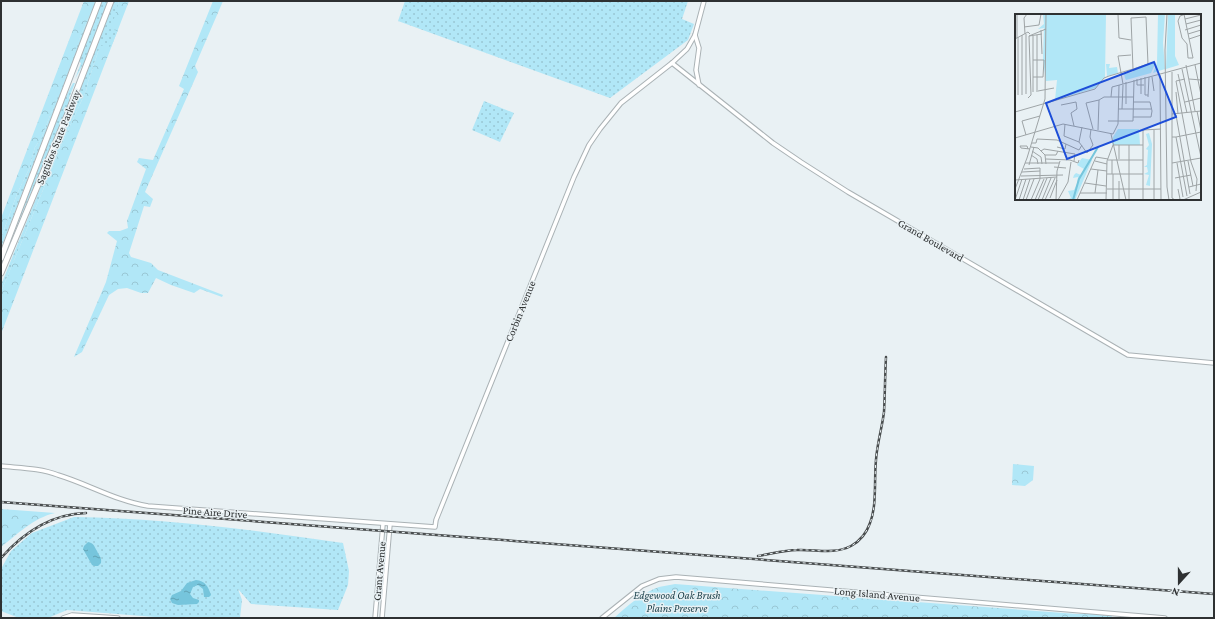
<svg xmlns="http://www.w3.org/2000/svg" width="1215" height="619" font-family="'Crimson Pro',serif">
  <defs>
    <pattern id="grass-dots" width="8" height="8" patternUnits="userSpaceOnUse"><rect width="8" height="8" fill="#b1e7f7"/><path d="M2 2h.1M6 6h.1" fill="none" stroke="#99c7d4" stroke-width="1.8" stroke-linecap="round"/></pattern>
    <pattern id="forest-crowns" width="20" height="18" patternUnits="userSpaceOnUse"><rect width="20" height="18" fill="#b1e7f7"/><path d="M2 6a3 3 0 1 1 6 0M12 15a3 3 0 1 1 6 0" fill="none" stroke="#99c7d4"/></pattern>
    <pattern id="water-ripples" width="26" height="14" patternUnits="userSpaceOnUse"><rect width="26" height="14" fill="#76c5dc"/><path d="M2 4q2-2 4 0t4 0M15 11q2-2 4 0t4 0" fill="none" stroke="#61a1b3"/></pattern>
  </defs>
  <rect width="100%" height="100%" fill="#e9f1f4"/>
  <g fill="url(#grass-dots)">
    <path d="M95 1H96L1 248V238L17 194 29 169 35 147 41 139 82 32 93 9Z"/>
    <path d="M102 1H109L87 59H86L75 79 81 63 78 61Z"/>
    <path d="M113 1H119L118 5V30L111 47 99 49 88 82 86 91 64 139 1 292V285L59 142Z"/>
    <path d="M405 1H688L682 19 694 24 688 40 610 98 398 21Z"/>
    <path d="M73 83H75L69 98 70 101 13 235 12 234 63 102Z"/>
    <path d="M484 101 514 113 500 142 472 130Z"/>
    <path d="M74 517C164 518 254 530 343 543L349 571 348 585 338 610 251 604 238 589 242 600 240 618H167L67 610 48 618H19L1 611V569L11 551 32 533Z"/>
  </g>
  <g fill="url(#forest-crowns)">
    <path d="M84 1H95L93 9 82 32 67 75 51 113 41 139 35 147 29 169 17 194 1 238V218Z"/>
    <path d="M119 1H129L1 334V292L64 139 86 91 88 82 99 49 101 46 104 45 110 47 117 31 111 29Z"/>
    <path d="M213 1H223L195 66 198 72 145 192 153 199 150 207 144 206 129 253 131 257 151 263 158 270 223 295 222 297 200 289 194 293 171 285 156 278 148 293H141L127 288 118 289 109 295 82 352 74 357 106 282 117 241 107 233 109 231H120L128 228 127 221 146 169 137 162 139 158 153 160 184 89 179 86Z"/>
    <path d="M1013 464 1034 466 1033 480 1025 486 1012 485Z"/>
    <path d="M1 509 55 513C33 518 18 534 1 547Z"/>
    <path d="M675 584 1077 614H1098L1100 615 1112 616 1111 618H614C627 606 642 593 659 587 664 586 670 585 675 584Z"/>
  </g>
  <g fill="url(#water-ripples)">
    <path d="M88 542C94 543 94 546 97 551 99 556 102 557 101 563L98 566H94L92 565 83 549 84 546Z"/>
    <path d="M196 580C205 581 208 586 211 595L209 597H204L203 589 198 585 193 587 190 594 193 598 199 600V602L197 604 178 605 172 603 170 599 172 595 181 591 187 583Z"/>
  </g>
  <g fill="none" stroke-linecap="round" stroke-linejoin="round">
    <defs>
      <g id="tertiary">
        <path d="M695 35 699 48 696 70 699 85"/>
        <path d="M672 63 773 143 801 162 848 192 1128 355 1214 363"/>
        <path d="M1 466C20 468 40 468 58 475 88 484 116 501 148 506L435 527 436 520 574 177 589 145 600 129 621 103 672 63 687 49 695 35 704 1"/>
        <path d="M63 618 72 615 118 618"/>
        <path d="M375 618 383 524"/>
        <path d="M382 618 390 524"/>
        <path d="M602 618 642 586 659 579 676 577 1165 618"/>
      </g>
      <g id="motorway">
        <path d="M1 258 99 1"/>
        <path d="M1 273 68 113 111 1"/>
      </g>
    </defs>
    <use href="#tertiary" stroke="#aab2b5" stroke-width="5.5"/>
    <use href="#motorway" stroke="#aab2b5" stroke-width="7"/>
    <use href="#tertiary" stroke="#fff" stroke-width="3.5"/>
    <use href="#motorway" stroke="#fff" stroke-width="5"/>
    <defs>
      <g id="rail">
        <path d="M1 502 1214 594"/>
        <path d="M758 556C771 554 784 550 797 550 816 549 833 555 851 546 860 541 867 532 870 523 877 506 874 479 876 460 877 444 882 428 884 412 885 394 885 375 886 357"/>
        <path d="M1 558C23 533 52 514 86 513"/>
      </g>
    </defs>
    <use href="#rail" stroke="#494d4e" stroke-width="2.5"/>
    <use href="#rail" stroke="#e9f1f4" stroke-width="1" stroke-dasharray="3" stroke-linecap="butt"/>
  </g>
  <g text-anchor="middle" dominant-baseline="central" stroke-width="3" stroke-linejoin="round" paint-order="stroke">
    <g font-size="11" fill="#2e3132" stroke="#e9f1f4">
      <text transform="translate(58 137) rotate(-68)">Sagtikos State Parkway</text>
      <text transform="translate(931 240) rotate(30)">Grand Boulevard</text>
      <text transform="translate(520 311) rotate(-68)">Corbin Avenue</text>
      <text transform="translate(215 512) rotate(4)">Pine Aire Drive</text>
      <text transform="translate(379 571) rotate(-85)">Grant Avenue</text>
      <text transform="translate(877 594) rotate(5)">Long Island Avenue</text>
    </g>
    <g font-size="11" font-style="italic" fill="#1d424c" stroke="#e9f1f4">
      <text x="677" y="595">Edgewood Oak Brush<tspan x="677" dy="13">Plains Preserve</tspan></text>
    </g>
  </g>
  <g transform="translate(1015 14)">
    <rect width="186" height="186" fill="#e9f1f4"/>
    <path d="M141 48 136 59 111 66 110 64 109 60 118 58V55ZM103 115H124L125 131H97L98 123Z" fill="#b1e7f7"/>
    <path d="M28 0H91L90 63 80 74 40 86 42 66 31 67 28 46 29 14 23 15 29 10ZM143 0H150L148 29 150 55 138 59 142 49ZM153 0H160V42L164 51 151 55ZM91 50H95L94 54 102 53 103 59 92 62ZM134 119 137 130 135 172 131 171 134 161 129 160 133 158 132 153H129L132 151 133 136 131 135 134 131 131 120ZM67 144 77 146 60 186H52L56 184 53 177 59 176 62 170 63 163 58 164 59 161 61 159 66 161 69 155 62 151Z" fill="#b1e7f7"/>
    <path fill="none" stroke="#76c5dc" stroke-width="2" d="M58 186 64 165 83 133"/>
    <path fill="none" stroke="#9ea4a6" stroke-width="1" d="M2 0V24M103 0 104 24 116 26M152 0 150 36 152 173 154 186M169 0 178 44M171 0 165 2 163 7 167 24 172 30 173 44H178M170 5 186 1M171 10 186 6M9 13 24 11 26 0M26 16 27 40M170 16 186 11M10 20 9 4 12 0M11 20V80M173 20 186 16M14 22 27 20M18 22V78M3 23V81M0 25 13 18 15 20M174 25 186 21M171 51 180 97M180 51 186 81M167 55 186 143M157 58V184L160 186M163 60 172 99M145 61 146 186M18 63H28L29 46H18M130 63V81H133M137 63 139 77M122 65V71H129M170 65 161 67 176 148 182 165 181 177M174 65 186 66M108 70 103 42 116 41M23 77 39 74M22 78V21M161 78 163 100M126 80V64M7 81V21M96 83 97 73 186 49M133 83 134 63M13 84 16 81 14 22 31 15M84 86 89 83H119M170 88 186 84M111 90V68M46 91 61 88 62 95 56 99 59 112M103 95H136M107 95 108 71M182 97 186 117M0 98 80 75 89 64 94 62 118 55 133 50 131 3 116 4 118 55M157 100 186 97M161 101 175 180M118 103H136L137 97 135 88H118M93 107H118L119 66M50 110 49 122 64 128M67 113 64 128 72 139 78 131 75 123 76 115M78 115 71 89 84 86M83 116 84 86M139 116V186M96 120 111 186M98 120 103 110 104 71M11 121 7 107 25 102M157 123H161L172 182M161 123 186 118M0 124 48 110 98 120M17 129H21L22 125 42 126 64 136 67 131M98 131H128M16 133 23 134 30 141 31 150M42 133 50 135 51 130M13 135 12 132H5L6 134 15 135M17 137 26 143 27 150M26 137 29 135 60 140 59 147M16 141 22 145 23 150M30 141H41L43 137M31 145 55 146 63 149 64 146M104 145V131M93 146H128M97 146V160M80 147 92 150M173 147 178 172M10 149H44M157 149 186 144M162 149 168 183M14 151 19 133M39 153 51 154M9 155 25 154V165L16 186M76 155 92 157M7 158 25 157M92 160H128M98 160V186M6 162 48 161M160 164 176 161M0 166 42 163M70 169 91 172M174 173 186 170M0 175 12 144 30 85 31 0M92 175H146M65 179H92M80 179 83 156M35 184 42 166M0 186 7 165M4 186 11 165M8 186 15 165M11 186 19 165M20 186 29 165M23 186 32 164M27 186 36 164M30 186 40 164M41 186 42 157 45 147M43 186 53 168 56 148M62 186 81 143 93 145M91 186 92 147 98 131M104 186V167M114 186V131M128 186V116L146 115M162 186 165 185 163 175M168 186 186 178"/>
    <path fill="#1d4ed8" fill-opacity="0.15" stroke="#1d4ed8" stroke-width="2" d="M139 48 161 103 52 145 31 89Z"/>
    <rect width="186" height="186" fill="none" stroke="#2e3132" stroke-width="2"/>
  </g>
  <rect width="1215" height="619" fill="none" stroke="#2e3132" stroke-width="4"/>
  <g transform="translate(1179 583) rotate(201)" stroke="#e9f1f4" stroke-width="3" paint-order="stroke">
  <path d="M0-3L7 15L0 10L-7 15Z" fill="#2e3132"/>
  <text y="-6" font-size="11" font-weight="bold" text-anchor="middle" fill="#2e3132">N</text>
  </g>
</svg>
